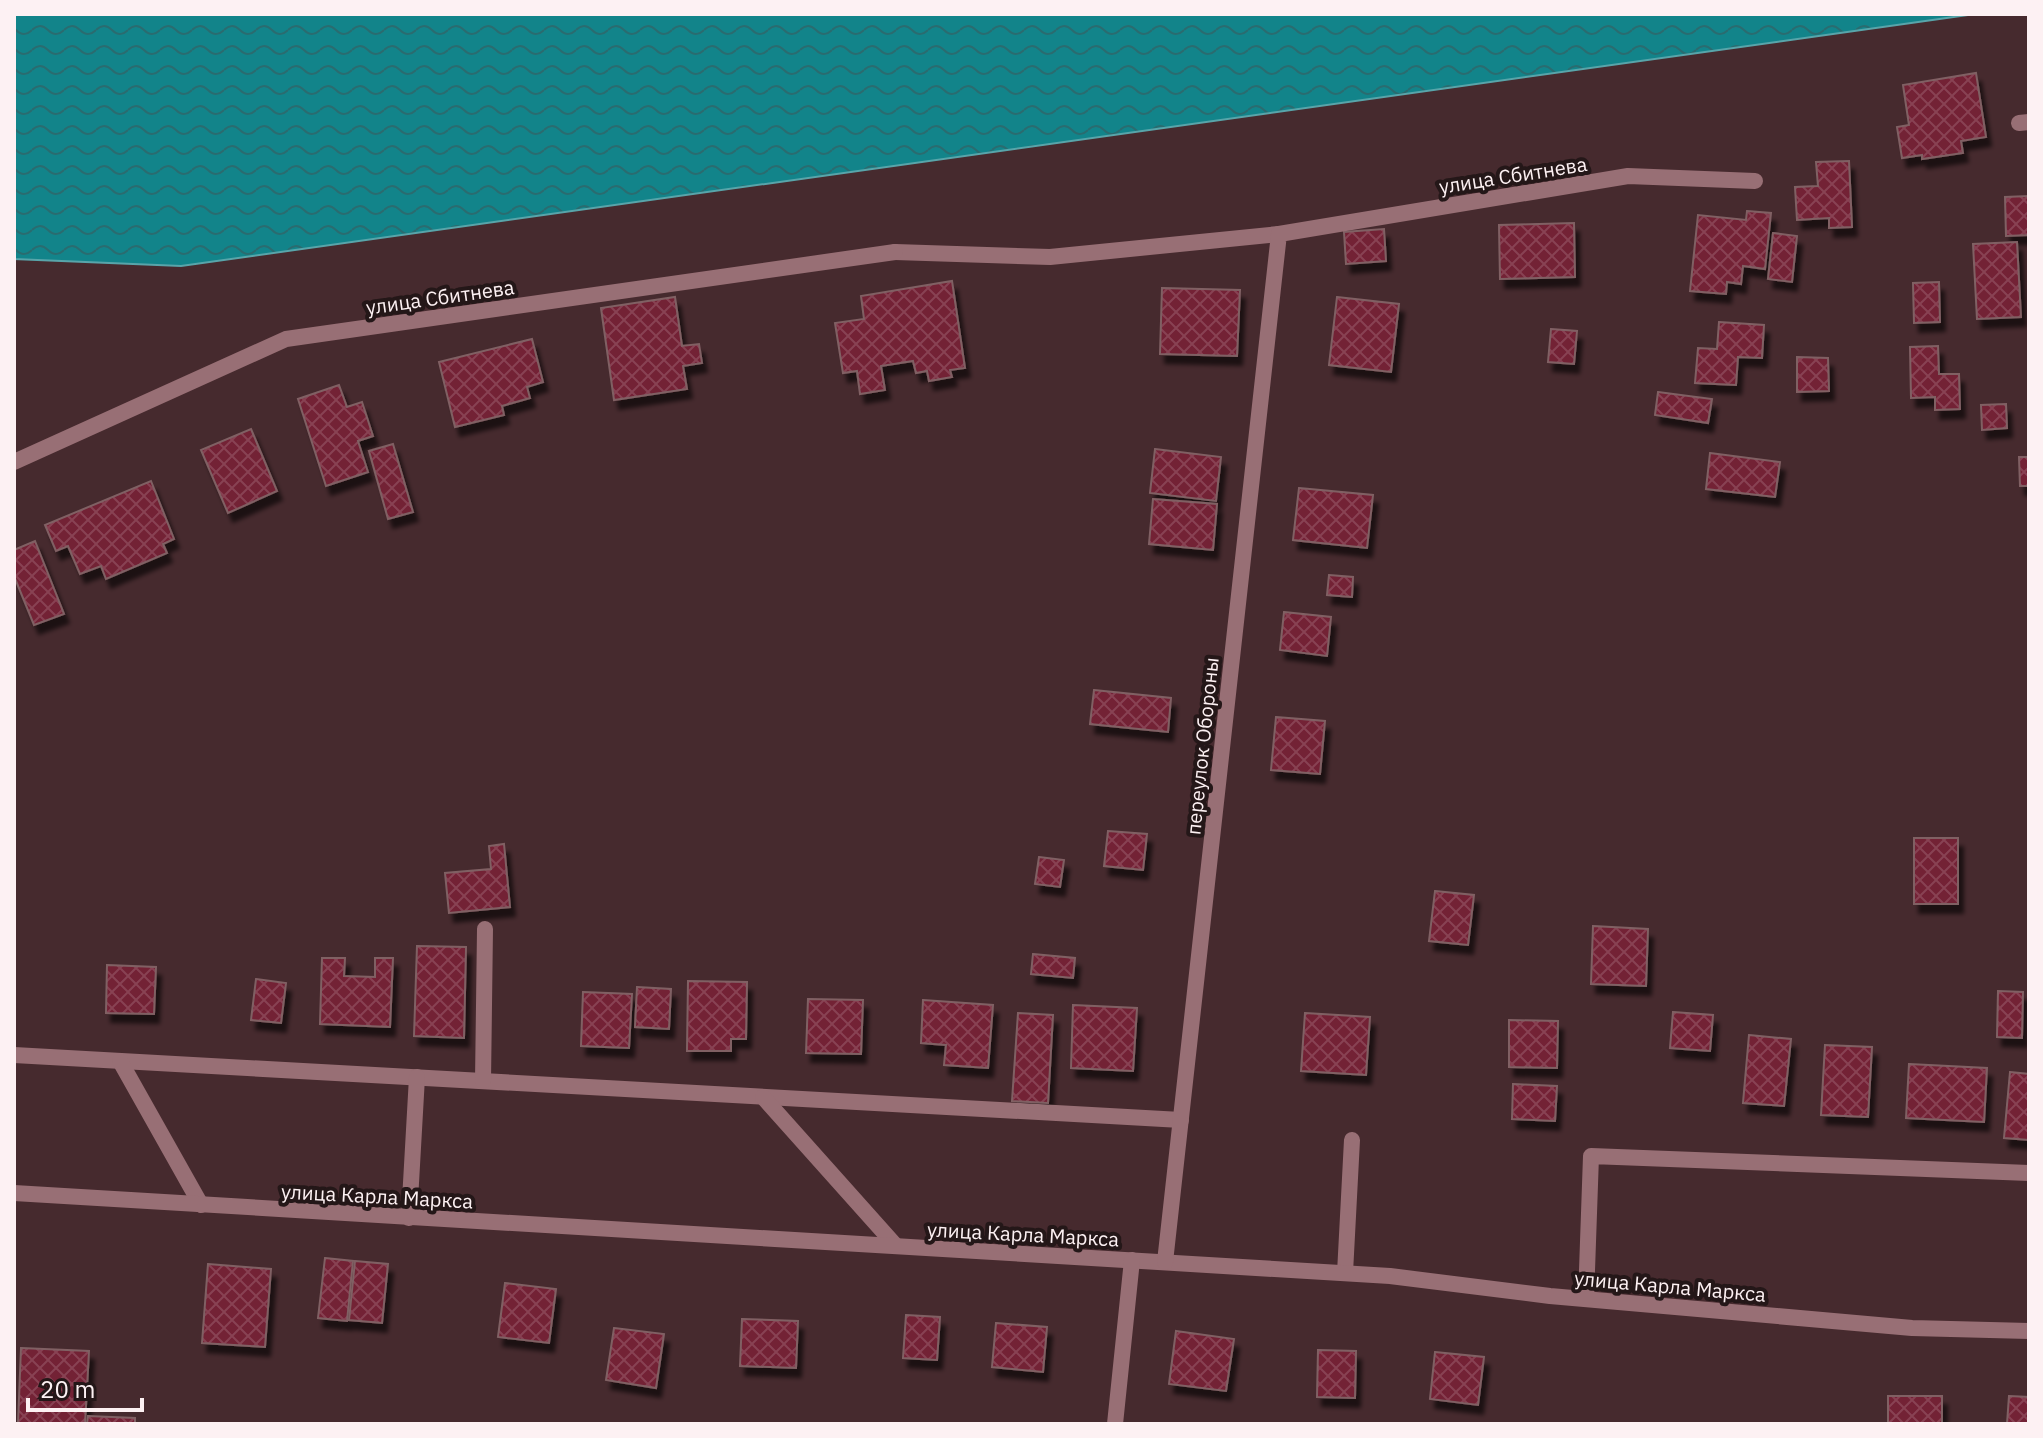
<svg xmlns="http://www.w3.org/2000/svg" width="2043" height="1438" font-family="'IBM Plex Sans',sans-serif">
  <defs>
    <pattern id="water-waves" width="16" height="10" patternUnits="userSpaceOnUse" patternTransform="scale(2)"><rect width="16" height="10" fill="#12848a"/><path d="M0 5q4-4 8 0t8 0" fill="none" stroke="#296c70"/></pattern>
    <pattern id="building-cross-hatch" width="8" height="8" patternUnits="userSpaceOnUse" patternTransform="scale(2)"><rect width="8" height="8" fill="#732135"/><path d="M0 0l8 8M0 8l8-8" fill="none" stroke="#884253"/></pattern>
    <filter id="shadow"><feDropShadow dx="5" dy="9" stdDeviation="2" flood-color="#0009"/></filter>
  </defs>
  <rect width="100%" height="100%" fill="#462a2e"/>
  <path fill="url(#water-waves)" stroke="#58a5aa" stroke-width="2" d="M14 14H1975L181 266 14 259Z"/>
  <g fill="url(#building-cross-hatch)" stroke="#806064" stroke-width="2" filter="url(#shadow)">
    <path d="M1976 73 1986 137 1961 141 1963 153 1922 159V155L1902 158 1897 127 1909 125 1903 85Z"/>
    <path d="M1849 161 1852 227 1829 228V218L1797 220 1795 187 1818 186 1816 162Z"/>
    <path d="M2029 196V235L2006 236 2005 197Z"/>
    <path d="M1747 211 1771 213 1765 269 1743 266 1741 284 1727 282 1726 294 1690 291 1698 215 1746 220Z"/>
    <path d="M1574 223 1575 277 1500 279 1499 225Z"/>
    <path d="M1384 229 1386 261 1346 264 1344 232Z"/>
    <path d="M1773 233 1797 236 1792 282 1768 279Z"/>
    <path d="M2017 242 2021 317 1977 319 1973 244Z"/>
    <path d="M952 281 965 368 950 370 952 377 929 381 927 371 916 373 913 361 881 366 885 390 860 394 857 371 843 373 835 323 864 319 861 296Z"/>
    <path d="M1939 282 1940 322 1914 323 1913 283Z"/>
    <path d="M1162 288 1240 290 1237 356 1160 354Z"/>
    <path d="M675 297 682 346 699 344 702 363 683 366 687 389 614 400 601 308Z"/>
    <path d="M1337 297 1399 304 1391 372 1329 365Z"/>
    <path d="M1719 322 1764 325 1762 358 1738 357 1736 385 1695 383 1698 348 1717 349Z"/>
    <path d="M1551 329 1577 331 1574 364 1548 362Z"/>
    <path d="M532 339 543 382 527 387 530 398 502 406 504 415 455 427 439 362Z"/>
    <path d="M1938 346 1939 374H1959L1960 409 1935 410V397L1911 398 1910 347Z"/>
    <path d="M1797 357 1828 358 1829 391 1797 392Z"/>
    <path d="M339 385 347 407 362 402 373 436 358 441 368 472 326 486 298 399Z"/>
    <path d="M1658 392 1712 399 1708 423 1655 415Z"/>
    <path d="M2006 404 2007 428 1982 430 1981 405Z"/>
    <path d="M251 429 277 491 228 513 201 450Z"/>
    <path d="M393 444 413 512 388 519 369 451Z"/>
    <path d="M1155 449 1221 457 1216 501 1150 493Z"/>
    <path d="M1710 453 1780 462 1775 497 1706 489Z"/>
    <path d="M2019 457H2029V486H2020Z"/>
    <path d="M151 481 174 539 163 544 167 553 106 579 101 566 80 574 68 546 56 551 45 525Z"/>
    <path d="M1299 488 1373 495 1367 548 1293 540Z"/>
    <path d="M1153 499 1217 504 1213 550 1149 544Z"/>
    <path d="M35 541 64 614 34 625 14 576V550Z"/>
    <path d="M1329 575 1353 577 1352 597 1327 595Z"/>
    <path d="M1284 612 1331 617 1327 656 1280 650Z"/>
    <path d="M1094 690 1171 698 1168 732 1090 724Z"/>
    <path d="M1276 717 1325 721 1320 774 1271 770Z"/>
    <path d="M1108 831 1147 834 1143 870 1104 866Z"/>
    <rect x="1914" y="838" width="44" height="66"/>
    <path d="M504 844 510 907 449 913 445 873 491 869 489 846Z"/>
    <path d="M1039 857 1064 860 1060 887 1035 884Z"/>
    <path d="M1435 891 1474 895 1468 945 1429 941Z"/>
    <path d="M1593 926 1648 929 1646 986 1591 984Z"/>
    <path d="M417 946 466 947 464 1038 414 1036Z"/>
    <path d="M1033 954 1075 958 1073 978 1031 974Z"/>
    <path d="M322 958H345L344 976 375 977V958H393L390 1027 320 1024Z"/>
    <path d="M107 965 156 967 154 1014 106 1013Z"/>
    <path d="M256 979 286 983 281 1023 251 1020Z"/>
    <path d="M688 981 747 982 746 1039H731V1051H687Z"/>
    <path d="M637 987 671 989 669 1029 635 1027Z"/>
    <path d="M1998 991 2023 992 2022 1038 1997 1037Z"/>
    <path d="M583 992 632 994 629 1048 581 1046Z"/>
    <path d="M808 999 863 1000 861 1054 806 1053Z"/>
    <path d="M923 1000 993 1005 988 1068 944 1065 946 1045 921 1043Z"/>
    <path d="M1073 1005 1137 1008 1133 1071 1071 1068Z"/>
    <path d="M1673 1012 1713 1015 1710 1051 1670 1048Z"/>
    <path d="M1018 1013 1053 1015 1048 1103 1012 1101Z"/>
    <path d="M1305 1013 1370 1017 1366 1075 1301 1071Z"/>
    <path d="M1509 1020 1558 1021 1557 1068 1509 1067Z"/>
    <path d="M1749 1035 1791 1039 1784 1106 1743 1103Z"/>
    <path d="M1825 1045 1872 1047 1868 1117 1821 1115Z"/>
    <path d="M1909 1064 1987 1068 1984 1122 1906 1118Z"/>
    <path d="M2010 1072 2029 1074V1140L2004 1138Z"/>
    <path d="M1513 1084 1557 1086 1555 1121 1512 1119Z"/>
    <path d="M325 1258 353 1261 347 1321 318 1318Z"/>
    <path d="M355 1261 388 1264 382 1323 349 1320Z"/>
    <path d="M208 1264 271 1269 265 1347 202 1343Z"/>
    <path d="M505 1283 556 1289 549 1343 498 1337Z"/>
    <path d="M906 1315 940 1317 937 1360 903 1358Z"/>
    <path d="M742 1319 798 1321 796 1368 740 1366Z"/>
    <path d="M996 1323 1047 1327 1043 1372 992 1367Z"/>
    <path d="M614 1328 664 1334 656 1388 606 1380Z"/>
    <path d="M1176 1331 1234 1339 1226 1391 1169 1384Z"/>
    <path d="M21 1348 89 1351 85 1424H18Z"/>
    <path d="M1318 1350 1356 1351 1355 1398 1317 1397Z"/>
    <path d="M1435 1352 1484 1357 1478 1405 1430 1399Z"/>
    <rect x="1888" y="1396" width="54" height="28"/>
    <path d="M2009 1396 2029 1397V1424H2007Z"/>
    <path d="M88 1416 135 1418V1424H87Z"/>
  </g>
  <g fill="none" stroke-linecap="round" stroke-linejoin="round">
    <g stroke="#986f75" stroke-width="16">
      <path d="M895 252 1050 257 1279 234"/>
      <path d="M14 1055 1181 1120"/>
      <path d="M120 1061 201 1205"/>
      <path d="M483 1081 485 929"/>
      <path d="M763 1097 896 1246"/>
      <path d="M409 1218 417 1077"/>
      <path d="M1345 1273 1352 1140"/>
      <path d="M1586 1299 1591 1156 2029 1173"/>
    </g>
    <g stroke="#986f75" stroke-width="16">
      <path d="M2019 123 2029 122"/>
      <path d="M14 462 286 339 895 252"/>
      <path d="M14 1193 1390 1276 1550 1296 1912 1328 2029 1331"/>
      <path d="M1165 1262 1279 234 1628 176 1755 181"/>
      <path d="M1115 1424 1132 1260"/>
    </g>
  </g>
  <g text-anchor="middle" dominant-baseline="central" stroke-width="8" stroke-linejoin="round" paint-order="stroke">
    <g font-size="20" fill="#fdf1f3" stroke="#241718">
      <text transform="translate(1513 175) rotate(-9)">улица Сбитнева</text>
      <text transform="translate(440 297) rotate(-8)">улица Сбитнева</text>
      <text transform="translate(1202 746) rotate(-84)">переулок Обороны</text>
      <text transform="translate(377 1196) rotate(3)">улица Карла Маркса</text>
      <text transform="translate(1023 1234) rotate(3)">улица Карла Маркса</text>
      <text transform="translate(1670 1286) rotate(5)">улица Карла Маркса</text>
    </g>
  </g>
  <rect width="2043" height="1438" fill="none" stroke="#fdf1f3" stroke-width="32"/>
  <path d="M28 1398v12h114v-12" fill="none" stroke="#fdf1f3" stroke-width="4"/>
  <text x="40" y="1398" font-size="24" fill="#fdf1f3" stroke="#241718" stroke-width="6" paint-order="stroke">20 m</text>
</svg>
